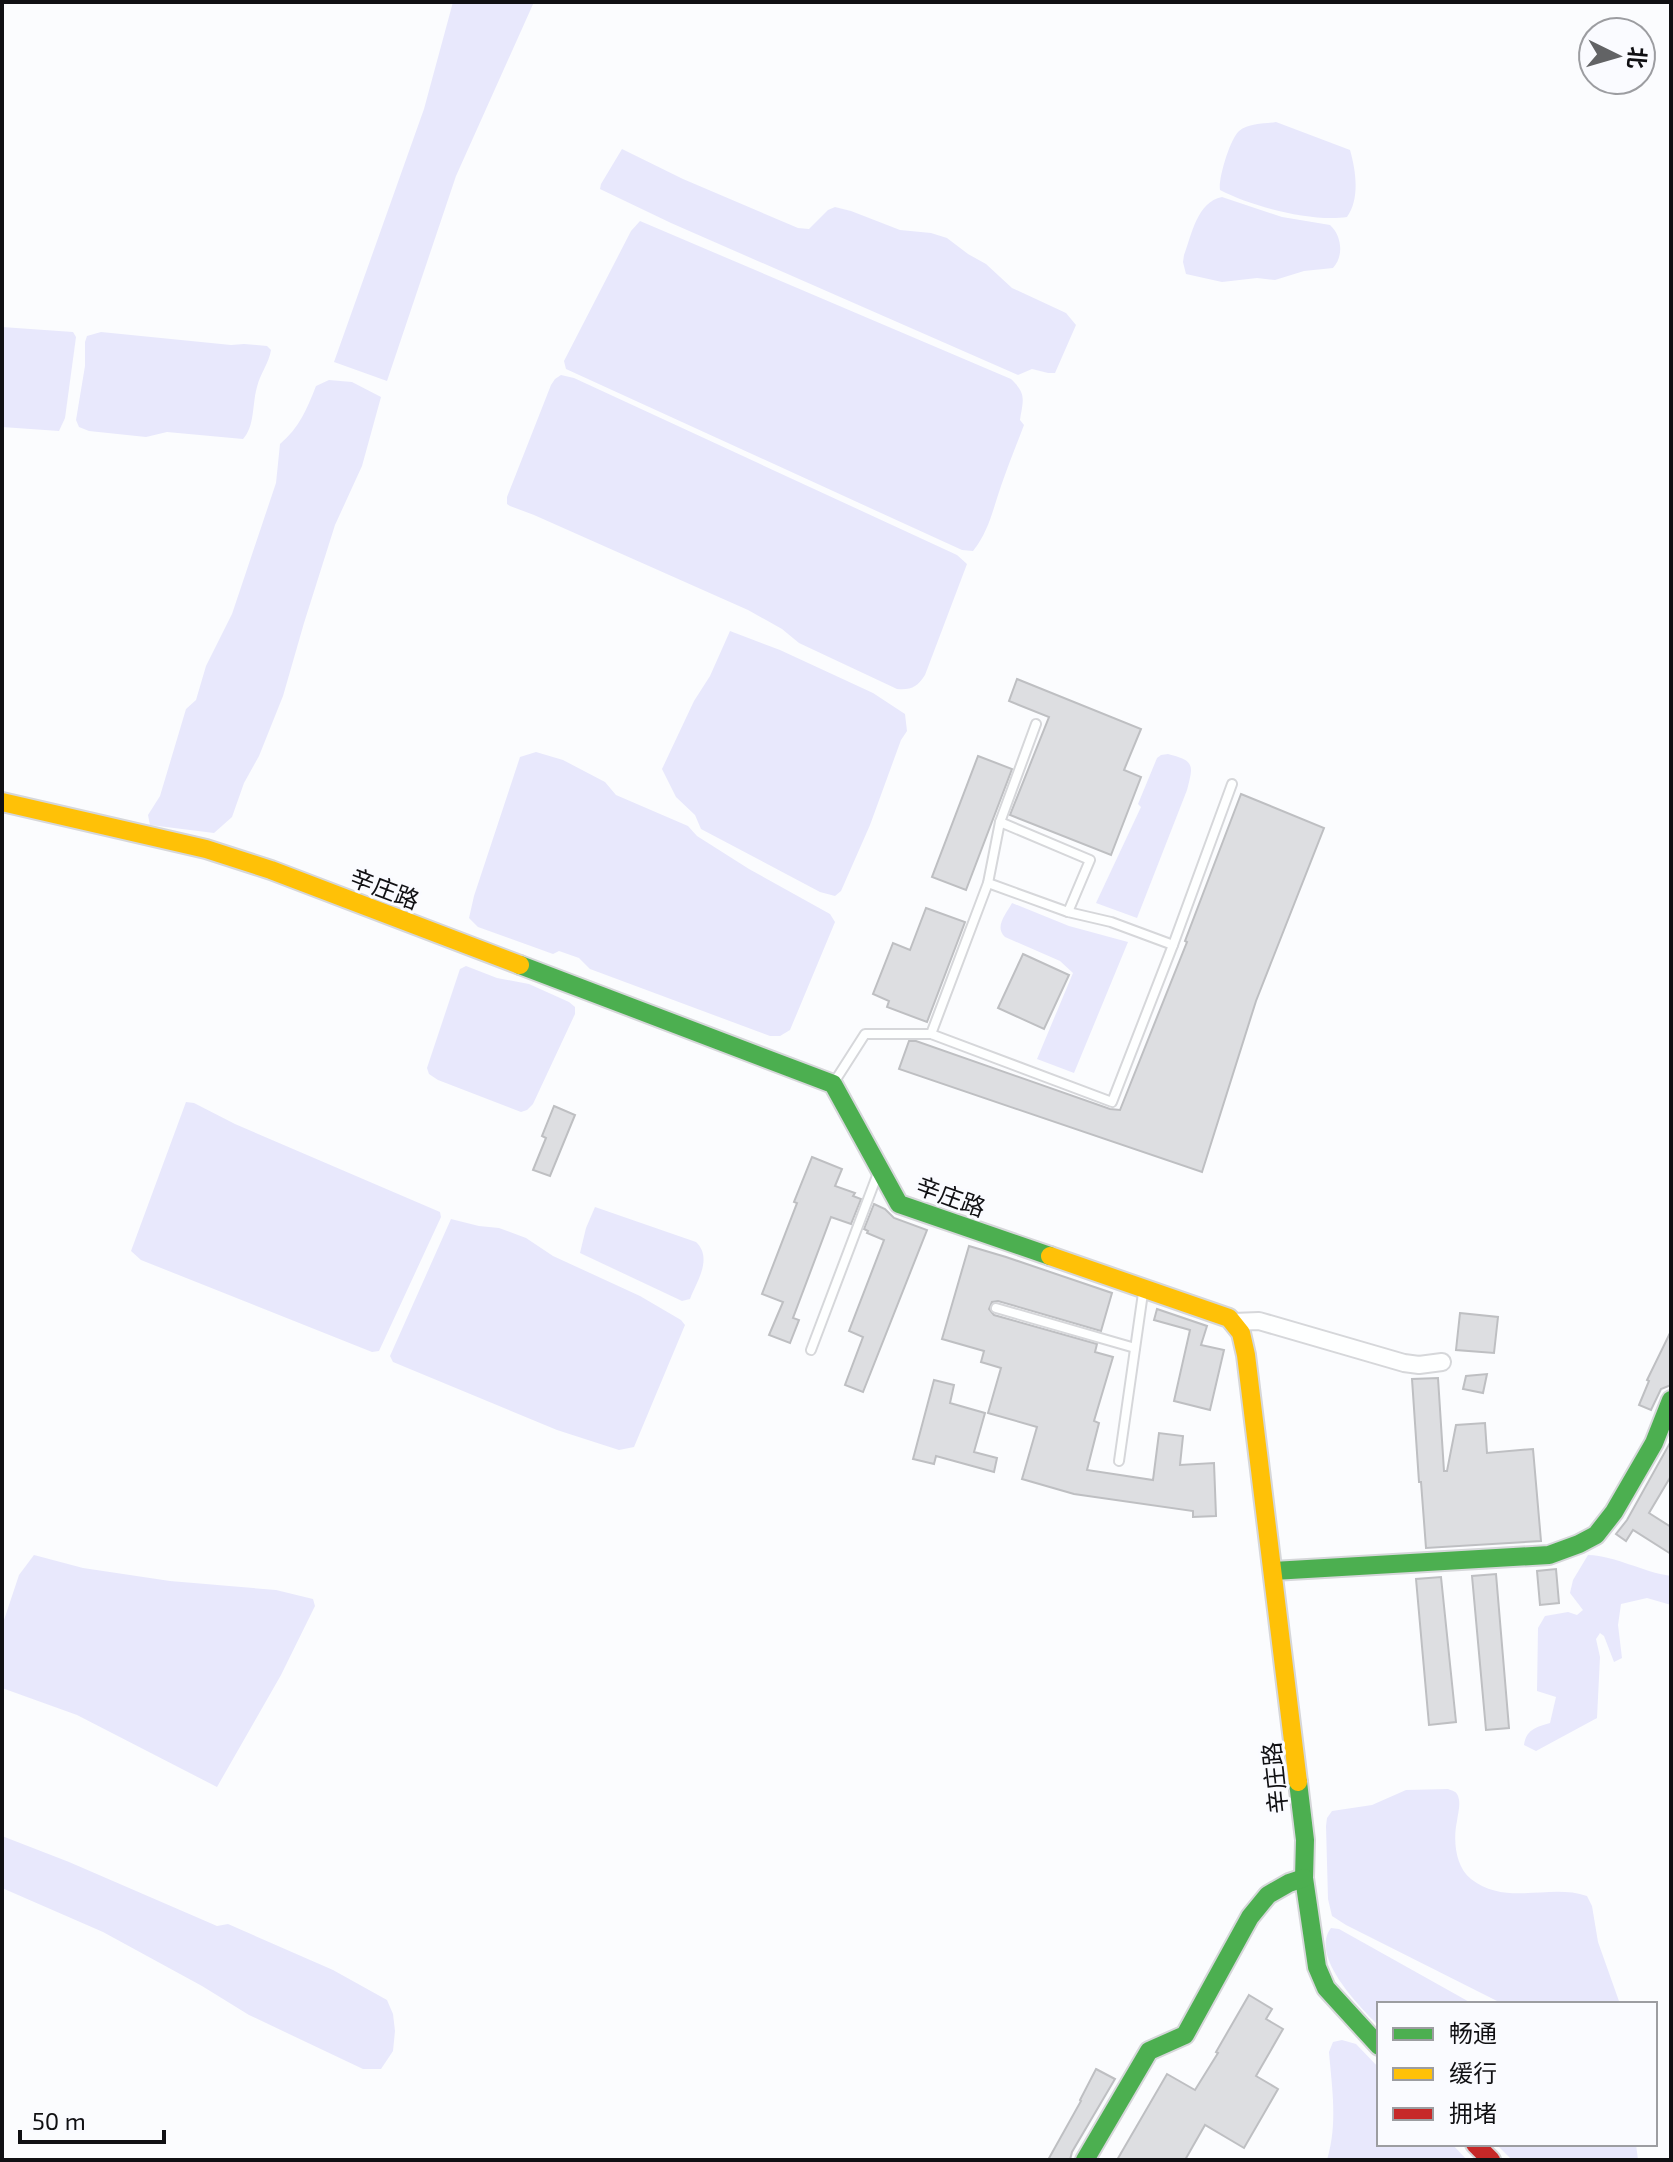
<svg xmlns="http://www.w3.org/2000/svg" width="1673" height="2162" font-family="'Exo 2','Noto Sans SC',sans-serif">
  <rect width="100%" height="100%" fill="#fbfcfe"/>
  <g fill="#e8e8fc">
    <path d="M453 2H534L456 176 387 381 334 362 424 109Z"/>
    <path d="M1276 122 1350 150C1356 171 1360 199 1347 217 1311 222 1253 207 1220 190 1218 179 1230 139 1239 131 1249 123 1265 124 1276 122Z"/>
    <path d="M622 149 683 179 798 228 809 229 828 210 835 207 851 211 900 230 931 233 947 238 968 254 986 264 1012 288 1066 313 1076 325 1055 373H1048L1032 369 1018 375 671 223 600 189 601 184Z"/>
    <path d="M1222 197 1282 217 1330 225C1342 236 1344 256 1333 268L1304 271 1275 280 1257 278 1222 282 1186 274 1183 262 1184 255C1192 234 1197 202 1222 197Z"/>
    <path d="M640 221 1011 379C1027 394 1023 400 1020 420L1024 425C1016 446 1008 466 1001 486 993 509 989 531 973 551L962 550 566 369 564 361 631 231Z"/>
    <path d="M2 327 73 332 76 337 65 418 59 431 2 427Z"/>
    <path d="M101 332 231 345 244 344 267 346 271 350C269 363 260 374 257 387 252 404 255 426 243 439L167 432 146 437 89 431 79 427 76 420 85 366V342L87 336Z"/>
    <path d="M561 375 574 378 957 555 967 564 925 675C917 687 912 690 897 689L799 643 782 629 748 610 534 515 510 506 507 504V497L551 385 555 379Z"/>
    <path d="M329 380 352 382 381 397 362 466 335 525 304 623 283 696 259 756 244 783 232 817 214 833 150 825 148 815 160 796 186 709 196 700 206 666 232 614 276 483 280 444C299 428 307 409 316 386Z"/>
    <path d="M730 631 780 650 873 693 905 714 907 731 901 740 870 825 841 891 835 896 820 892 701 829 695 815 676 797 662 769 694 701 710 676Z"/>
    <path d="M536 752 563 760 605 782 616 795 688 826 697 836 749 869 830 914 835 922 790 1030 780 1036H770L590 969 579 958 559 951 553 954 478 927 469 918 474 896 520 757Z"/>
    <path d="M1168 754C1196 761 1193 766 1187 790L1137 918 1096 903 1141 807 1138 804 1157 758 1161 755Z"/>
    <path d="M1012 903 1069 926 1128 942 1074 1073 1037 1059 1073 973 1060 961 1005 937C994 927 1006 914 1012 903Z"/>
    <path d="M466 966 497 978 529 984 569 1002 575 1007V1014L533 1104 527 1110 521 1112 438 1080 429 1074 427 1068 460 969Z"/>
    <path d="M186 1102 194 1103 235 1124 440 1212 441 1217 379 1351 372 1352 141 1260 131 1251Z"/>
    <path d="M595 1207 696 1242C713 1258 697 1281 690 1299L682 1301 580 1253 586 1228Z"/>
    <path d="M451 1219 479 1226 499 1228 526 1238 553 1256 640 1296 681 1320 685 1325 634 1447 619 1450 557 1430 393 1362 390 1356Z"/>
    <path d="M34 1555 83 1568 170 1581 276 1590 313 1599 315 1606 281 1675 217 1787 77 1715 2 1688V1626L19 1575Z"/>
    <path d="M1588 1555C1617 1556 1642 1572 1671 1576V1605L1647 1598 1621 1604 1618 1625 1622 1658 1614 1662 1604 1636 1600 1633 1596 1639 1600 1657 1597 1718 1536 1751 1524 1745C1526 1730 1536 1727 1550 1723L1556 1697 1537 1691 1538 1628 1545 1616 1568 1612 1577 1615 1583 1610 1570 1593 1573 1580Z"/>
    <path d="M1448 1789C1453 1791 1456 1791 1458 1796 1461 1804 1458 1813 1457 1821 1453 1840 1455 1866 1471 1879 1507 1907 1549 1883 1587 1896L1592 1906 1598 1942 1620 2004H1503L1346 1925 1332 1916 1328 1899 1326 1826 1327 1818 1332 1811 1372 1805 1406 1790Z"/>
    <path d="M2 1836 69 1862 217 1926 228 1924 333 1970 387 2000 393 2014 395 2031 393 2051 381 2069H363L249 2015 202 1986 103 1932 2 1888Z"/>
    <path d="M1331 1928 1339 1929 1473 2004H1379V2026C1360 2007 1309 1956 1331 1928Z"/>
    <path d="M1342 2040 1356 2044 1379 2068V2144H1452L1467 2160H1327C1338 2124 1332 2089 1329 2052L1333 2042Z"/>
    <path d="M1496 2144H1636L1638 2160H1512Z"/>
  </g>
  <g fill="#dddee1" stroke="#bebfc2" stroke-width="2">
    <path d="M1017 679 1141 729 1124 770 1141 777 1111 855 1010 815 1049 717 1009 701Z"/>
    <path d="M978 756 1012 769 966 890 932 877Z"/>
    <path d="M1241 794 1324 828 1256 1001 1202 1172 899 1069 909 1041H916L1110 1109 1120 1110 1187 942 1185 941Z"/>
    <path d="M926 908 965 922 927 1022 887 1007 889 1001 873 994 893 943 910 950Z"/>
    <path d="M1023 954 1069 975 1044 1029 998 1008Z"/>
    <path d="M554 1106 575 1115 550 1176 533 1170 546 1138 542 1136Z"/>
    <path d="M812 1157 842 1169 835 1186 855 1193 853 1196 861 1199 851 1224 831 1217 793 1318 799 1320 790 1343 769 1335 783 1302 762 1294 797 1203 794 1202Z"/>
    <path d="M874 1204 885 1209 894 1218 927 1230 863 1392 845 1385 863 1337 849 1331 884 1240 867 1233 868 1231 864 1229Z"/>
    <path d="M969 1246 1006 1257 1112 1293 1101 1331 998 1301 992 1302 989 1309 994 1315 1097 1344 1095 1352 1113 1357 1094 1421 1099 1423 1087 1470 1153 1480 1159 1433 1183 1436 1180 1465 1214 1463 1216 1516 1193 1517V1511L1074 1494 1022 1479 1037 1427 988 1413 1001 1368 981 1362 984 1351 942 1339Z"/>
    <path d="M1157 1309 1207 1326 1201 1345 1224 1350 1210 1410 1174 1401 1190 1330 1154 1320Z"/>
    <path d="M1460 1313 1498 1317 1494 1353 1456 1350Z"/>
    <path d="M1671 1331V1385L1661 1389 1651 1410 1639 1405 1649 1381 1647 1380Z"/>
    <path d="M1487 1374 1483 1393 1463 1389 1466 1376Z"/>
    <path d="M1438 1378 1444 1471H1447L1456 1425 1485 1423 1487 1453 1533 1449 1541 1541 1426 1548 1421 1482H1419L1412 1379Z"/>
    <path d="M934 1380 954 1385 950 1403 985 1413 974 1452 997 1458 994 1472 936 1456 934 1464 913 1459Z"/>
    <path d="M1671 1441V1476L1649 1513 1671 1527V1554L1633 1530 1626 1541 1616 1534 1627 1520Z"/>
    <path d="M1556 1569 1559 1603 1540 1605 1537 1571Z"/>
    <path d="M1496 1574 1509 1728 1486 1730 1472 1576Z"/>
    <path d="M1441 1577 1456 1722 1429 1725 1416 1579Z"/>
    <path d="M1249 1995 1272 2009 1266 2019 1283 2029 1256 2076 1278 2089 1244 2148 1205 2125 1185 2160H1117L1167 2074 1195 2090 1218 2053 1216 2052Z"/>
    <path d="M1096 2069 1115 2079 1072 2152 1070 2160H1048L1081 2101 1080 2100Z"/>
  </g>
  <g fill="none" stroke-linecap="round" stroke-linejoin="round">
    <defs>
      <g id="lane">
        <path d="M1000 822 1090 860 1068 912"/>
        <path d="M988 883 1068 912 1111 922 1173 945"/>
        <path d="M931 1034 988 883 1000 822 1036 724"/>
        <path d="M833 1084 865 1034H931L1112 1102 1173 945 1232 784"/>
        <path d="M996 1308 1135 1348"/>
        <path d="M811 1350 878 1173"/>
        <path d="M1119 1461 1143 1293"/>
      </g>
      <path id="street" d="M1233 1322 1259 1321 1404 1363 1419 1365 1442 1362"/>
      <g id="fast">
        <path d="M520 965 833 1084 899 1204 1050 1256"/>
        <path d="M1273 1571 1549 1555 1579 1544 1596 1535 1614 1512 1654 1443 1671 1400"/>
        <path d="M1298 1782 1305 1840 1304 1878 1317 1967 1326 1988 1379 2046"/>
        <path d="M1085 2160 1149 2051 1185 2035 1250 1917 1268 1895 1289 1883 1304 1878"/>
      </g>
      <g id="slow">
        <path d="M2 802 206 849 271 870 520 965"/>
        <path d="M1050 1256 1229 1318 1241 1333 1246 1355 1298 1782"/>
      </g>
      <path id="jam" d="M1475 2144 1491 2160"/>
    </defs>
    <use href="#lane" stroke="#d6d7da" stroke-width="12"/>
    <use href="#street" stroke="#d6d7da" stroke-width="20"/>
    <use href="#fast" stroke="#d6d7da" stroke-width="22"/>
    <use href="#slow" stroke="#d6d7da" stroke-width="22"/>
    <use href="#jam" stroke="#d6d7da" stroke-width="22"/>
    <use href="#lane" stroke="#feffff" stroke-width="8"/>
    <use href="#street" stroke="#feffff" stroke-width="16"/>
    <use href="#fast" stroke="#4caf50" stroke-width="18"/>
    <use href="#slow" stroke="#ffc107" stroke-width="18"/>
    <use href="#jam" stroke="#c62828" stroke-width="18"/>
  </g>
  <g text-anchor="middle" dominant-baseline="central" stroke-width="6" stroke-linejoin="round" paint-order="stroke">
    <g font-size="24" fill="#101013" stroke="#fafbff">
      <text transform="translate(385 888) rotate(21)">辛庄路</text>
      <text transform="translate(951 1196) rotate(20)">辛庄路</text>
      <text transform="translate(1274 1778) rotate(-96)">辛庄路</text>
    </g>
  </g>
  <rect width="1673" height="2162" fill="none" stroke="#101013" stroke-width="8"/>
  <rect x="1377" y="2002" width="280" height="144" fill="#fafbff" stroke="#9c9da1" stroke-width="2"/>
  <rect x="1393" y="2028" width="40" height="12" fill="#4caf50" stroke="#9c9da1" stroke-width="2"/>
  <text x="1449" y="2042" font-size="24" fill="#101013">畅通</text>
  <rect x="1393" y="2068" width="40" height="12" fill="#ffc107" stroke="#9c9da1" stroke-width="2"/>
  <text x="1449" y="2082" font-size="24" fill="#101013">缓行</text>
  <rect x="1393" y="2108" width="40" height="12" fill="#c62828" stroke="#9c9da1" stroke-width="2"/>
  <text x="1449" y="2122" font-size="24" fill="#101013">拥堵</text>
  <g transform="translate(1617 56) rotate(95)"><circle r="38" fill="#fafbff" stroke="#9c9da1" stroke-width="2"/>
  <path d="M0-6L14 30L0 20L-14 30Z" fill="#626365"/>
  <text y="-12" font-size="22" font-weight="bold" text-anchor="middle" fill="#101013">北</text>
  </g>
  <path d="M20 2130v12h144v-12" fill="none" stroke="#101013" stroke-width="4"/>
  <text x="32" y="2130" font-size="24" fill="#101013" stroke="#fafbff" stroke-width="6" paint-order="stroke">50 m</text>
</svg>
